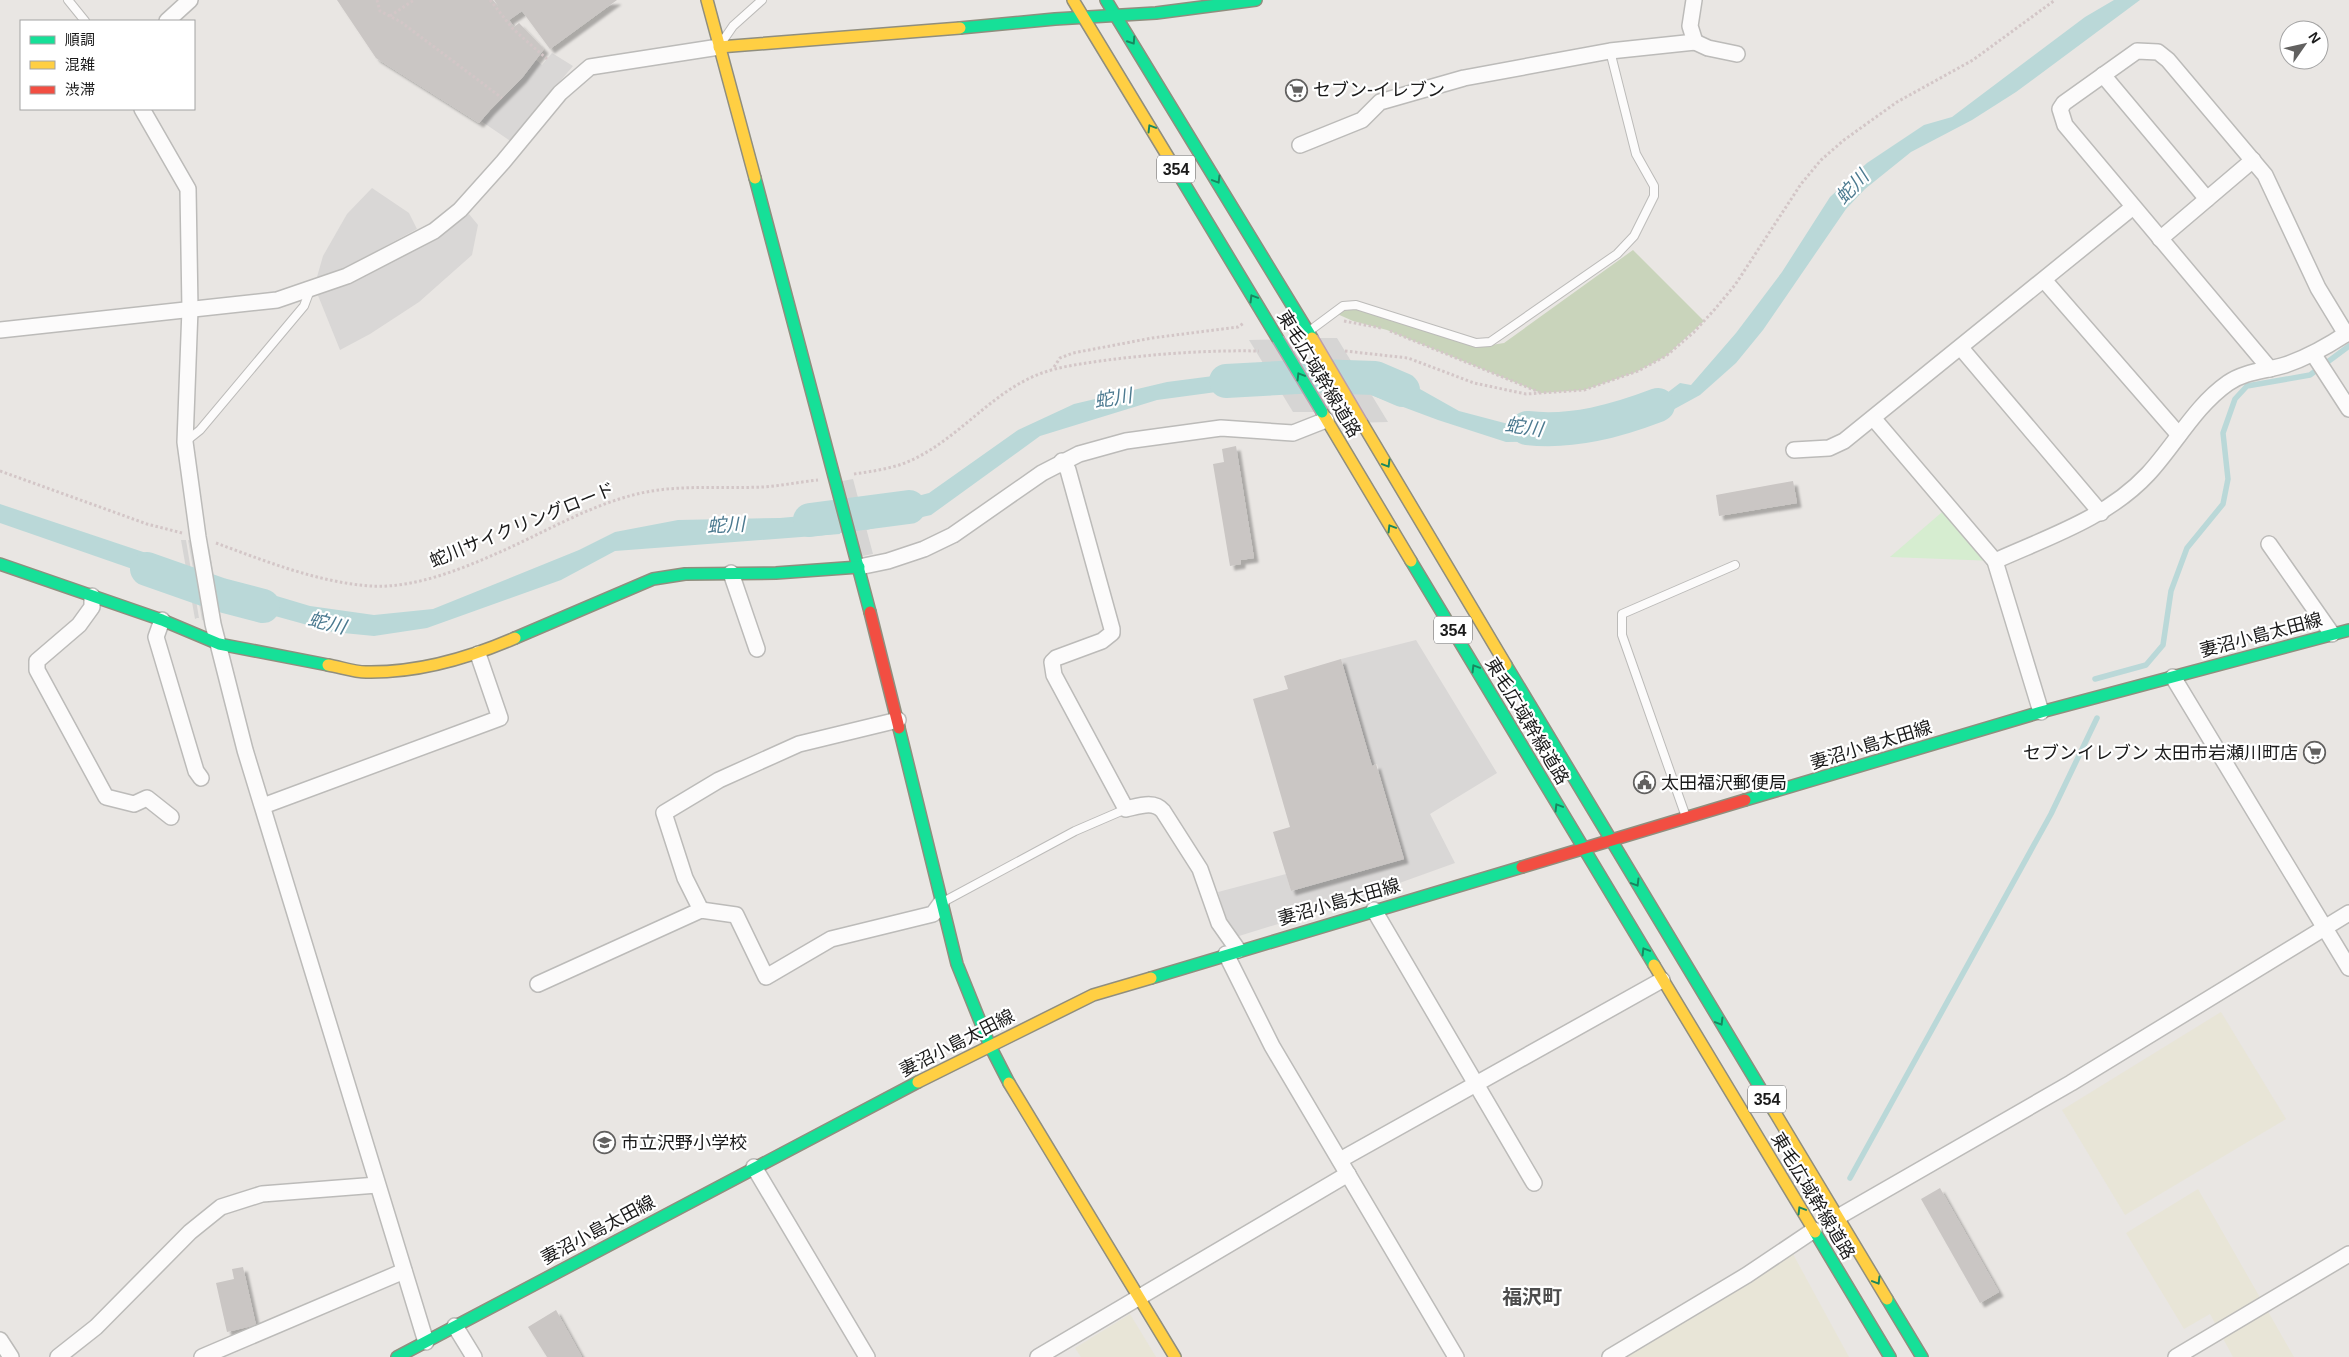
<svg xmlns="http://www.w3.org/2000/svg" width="2349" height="1357" font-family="Helvetica,'Noto Sans JP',sans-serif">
  <defs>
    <filter id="shadow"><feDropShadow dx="4.5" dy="4.5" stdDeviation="1" flood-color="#0004"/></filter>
  </defs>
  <rect width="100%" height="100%" fill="#e9e6e3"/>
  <g fill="#e8e5d7">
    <path d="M2221 1012 2286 1119 2125 1215 2062 1110Z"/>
    <path d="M2198 1189 2294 1357H2233L2210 1314 2184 1329 2126 1233Z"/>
    <path d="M1793 1254 1849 1357H1625Z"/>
    <path d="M1130 1314 1156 1357H1081L1075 1348Z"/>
  </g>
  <path fill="#c9d4bb" d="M1633 250 1704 321 1666 356 1636 372 1584 390 1541 393 1387 330 1353 321 1335 313 1356 305 1479 347 1504 343Z"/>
  <path fill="#d6edd0" d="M1948 507 1995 561 1890 557Z"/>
  <g fill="#d9d7d6">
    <path d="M552 53 573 66 530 117 512 142 481 121 522 78 536 60 542 65Z"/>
    <path d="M372 188 409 213 417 229 315 284 323 256 347 214Z"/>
    <path d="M469 214 478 225 472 255 419 302 370 334 340 350 317 293 432 237Z"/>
    <path d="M1416 640 1497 773 1430 814 1455 863 1330 908 1239 936 1229 930 1218 892 1286 874 1291 891 1404 859 1377 764 1372 766 1341 659Z"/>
  </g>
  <g fill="#bad8d8">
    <path d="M2114 0H2140L2016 92 1972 120 1911 152 1865 189 1846 209 1763 330 1736 363 1700 395 1647 424 1593 441 1506 442 1438 420 1371 395 1353 365 1411 384 1459 411 1512 425 1572 427 1616 421 1655 402 1680 383 1691 385 1736 333 1782 272 1830 197 1867 163 1924 125 1952 117 2085 17Z"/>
    <path d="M1267 369 1276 384 1157 400 1040 436 931 515 866 530 862 509H869L929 493 1018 430 1074 404 1167 382Z"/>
    <path d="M0 504 188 567 190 589 0 523Z"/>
    <path d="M835 513 840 534 615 551 561 580 427 628 374 636 333 632 220 601 217 578 310 606 374 615 433 609 579 550 615 532 678 520 780 518Z"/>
  </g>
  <g fill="#d6d5d4">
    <path d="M1312 338H1337L1388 422 1350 423Z"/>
    <path d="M1289 339 1333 412H1293L1249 340Z"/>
    <path d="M853 479 873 554 857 557 837 482Z"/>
    <path d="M181 540H186L199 618H197L195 619Z"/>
    <path d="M188 540 209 547 222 625 202 620Z"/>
  </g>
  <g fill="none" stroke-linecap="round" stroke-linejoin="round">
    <g stroke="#bad8d8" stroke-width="5.5">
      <path d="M2095 679 2146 665 2163 645 2171 591 2187 548 2223 504 2228 479 2223 433 2235 399 2247 386 2310 375 2349 346"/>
      <path d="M1850 1178 2051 814 2097 718"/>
    </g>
    <g stroke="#bad8d8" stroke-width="34">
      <path d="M1226 381 1316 376 1375 378 1403 390"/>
      <path d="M1527 428C1573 433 1616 421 1658 405"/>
      <path d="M810 520 909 507"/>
      <path d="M147 569 221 595 263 606"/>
    </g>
  </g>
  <g fill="#cac6c4" filter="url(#shadow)">
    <path d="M337 0H493L498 6 494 0H617L550 49 522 11 509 20 514 27 519 23 544 49 522 78 490 110 479 123 376 58Z"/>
    <path d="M1236 446 1254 558 1241 560V564L1230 566 1213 464 1224 462 1222 449Z"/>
    <path d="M1793 481 1797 503 1719 516 1716 495Z"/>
    <path d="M1341 659 1372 766 1376 764 1404 859 1291 891 1273 832 1290 827 1253 699 1288 689 1284 676Z"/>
    <path d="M1940 1188 1999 1292 1980 1303 1921 1199Z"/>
    <path d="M243 1267 256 1325 227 1332 216 1283 234 1279 232 1269Z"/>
    <path d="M556 1310 582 1357H547L528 1327Z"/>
  </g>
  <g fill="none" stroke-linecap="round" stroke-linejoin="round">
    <defs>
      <g id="lane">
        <path d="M68 0 85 21"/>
        <path d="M722 42 733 26 762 0"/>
        <path d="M1312 329 1343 306 1356 305 1476 343 1490 342 1617 254 1634 236 1654 196V186L1636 154 1610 51"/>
        <path d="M185 442 200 430 304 306 310 290"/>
        <path d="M1686 817 1622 635V614L1735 565"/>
        <path d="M943 902 1075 831 1126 809"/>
      </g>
      <g id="street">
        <path d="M1694 0 1690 26 1695 42"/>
        <path d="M167 21 190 0"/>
        <path d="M2103 75 2207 199"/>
        <path d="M142 109 188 189 190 309 185 442 198 537 213 624 245 750 426 1342"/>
        <path d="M1300 145 1362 120 1380 102 1464 78 1610 51 1695 42 1708 48 1737 54"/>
        <path d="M2160 239 2253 160"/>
        <path d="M2044 280 2179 435"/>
        <path d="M0 330 277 300 347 276 434 231 460 210 503 162 560 93 590 67 719 47"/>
        <path d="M1961 348 2101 513"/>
        <path d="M2314 355 2349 409"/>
        <path d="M2270 369 2065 125 2060 109 2064 103 2137 51 2158 52 2168 60 2265 175 2318 288 2346 334"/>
        <path d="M1874 419 1995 561 2041 712"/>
        <path d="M1794 450 1829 448 1844 441 2133 207"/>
        <path d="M1062 461 1068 470 1112 629V633L1102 641 1056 658 1052 662 1054 675 1126 809C1139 806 1154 800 1163 811L1200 869 1219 923 1238 950"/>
        <path d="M2269 544 2332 634"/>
        <path d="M1995 561C2048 537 2107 518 2148 474 2175 445 2195 406 2228 383 2245 371 2266 371 2285 365 2309 357 2328 346 2349 332"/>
        <path d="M859 567 888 561 924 549 953 535 1042 473 1079 454 1126 441 1221 428 1293 433 1326 420"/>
        <path d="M731 573 757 649"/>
        <path d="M92 596V607L79 625 37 661V670L106 797 134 804 147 798 171 817"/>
        <path d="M162 620 156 637 196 771 201 778"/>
        <path d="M2173 677 2349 968"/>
        <path d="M263 806 500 718 478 654"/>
        <path d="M701 910 685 878 664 813 719 780 799 744 898 720"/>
        <path d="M1374 910 1534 1183"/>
        <path d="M1226 954 1272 1046 1456 1357"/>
        <path d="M538 984 701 910 736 915 766 977 831 939 933 914 941 903"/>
        <path d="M1340 1160 1662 980"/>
        <path d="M754 1167 867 1357"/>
        <path d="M1838 1217 2071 1083 2349 913"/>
        <path d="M455 1326 474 1357"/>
        <path d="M0 1340 11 1357"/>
        <path d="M58 1357 96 1327 190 1232 221 1207 262 1194 377 1185"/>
        <path d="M202 1357 404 1271"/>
        <path d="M1038 1357 1348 1174"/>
        <path d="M1610 1357 1747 1275 1814 1230"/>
        <path d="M2176 1357 2349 1254"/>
      </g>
      <g id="fast">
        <path d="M1106 0 1312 338"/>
        <path d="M960 28 1055 19 1156 13 1256 0"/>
        <path d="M1179 175 1278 339"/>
        <path d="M755 178 870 612"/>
        <path d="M1411 561 1654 965"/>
        <path d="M0 564 162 620 219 644 328 665"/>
        <path d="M515 638 653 579 685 574 776 573 859 567"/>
        <path d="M1506 665 1774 1111"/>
        <path d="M899 728 957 964 990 1046 1009 1083"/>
        <path d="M1745 800 2041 712 2349 630"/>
        <path d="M1151 978 1522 867"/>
        <path d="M1815 1232 1890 1357"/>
        <path d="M1887 1299 1922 1357"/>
        <path d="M397 1357 918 1082"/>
      </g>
      <g id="slow">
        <path d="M707 0 755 178"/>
        <path d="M1073 0 1179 175"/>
        <path d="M719 47 960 28"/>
        <path d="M1322 412 1411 561"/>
        <path d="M1362 423 1506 665"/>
        <path d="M328 665C340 667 354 672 366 672 417 673 469 658 515 638"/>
        <path d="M1654 965 1815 1232"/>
        <path d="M918 1082 1093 995 1151 978"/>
        <path d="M1009 1083 1175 1357"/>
        <path d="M1774 1111 1887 1299"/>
      </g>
      <g id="jam">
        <path d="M870 612 899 728"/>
        <path d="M1522 867 1745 800"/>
      </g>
    </defs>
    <use href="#lane" stroke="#bcbbb9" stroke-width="10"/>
    <use href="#street" stroke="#bcbbb9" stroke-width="18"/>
    <use href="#fast" stroke="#908e7e" stroke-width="14"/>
    <use href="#slow" stroke="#908e7e" stroke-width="14"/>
    <use href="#jam" stroke="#908e7e" stroke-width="14"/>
    <g stroke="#d3c6c7" stroke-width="3" stroke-dasharray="2.5 2.5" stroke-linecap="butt">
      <path d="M377 0 380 11 401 22 502 98"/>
      <path d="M490 0 513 29 547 59"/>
      <path d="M390 16 414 0"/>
      <path d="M1344 321 1381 328"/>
      <path d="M1390 331 1539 392"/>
      <path d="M1345 351 1408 358 1474 383 1526 394 1584 390 1638 371 1666 356 1694 332 1715 309 1735 285 1801 184 1821 160 1844 140 1897 102 1973 60 2055 0"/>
      <path d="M1054 367 1060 358 1073 353 1152 338 1238 327 1244 323"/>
      <path d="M0 471 147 524 182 533"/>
      <path d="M854 474C874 471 897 468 916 458 958 437 988 398 1030 378 1053 367 1075 365 1100 361 1152 354 1206 350 1259 351"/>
      <path d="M216 543C265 561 317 582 370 586 417 589 469 566 511 547 552 528 592 505 637 494 678 484 720 489 762 487 780 486 799 482 818 480"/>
    </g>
    <use href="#lane" stroke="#fcfbfb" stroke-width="8"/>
    <use href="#street" stroke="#fcfbfb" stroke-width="15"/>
    <use href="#fast" stroke="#16e098" stroke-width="11"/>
    <use href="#slow" stroke="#ffcf43" stroke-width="11"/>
    <use href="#jam" stroke="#f24e42" stroke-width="11"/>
    <defs>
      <path id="fast-bridge" d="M1278 339 1322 412"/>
      <path id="slow-bridge" d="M1312 338 1362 423"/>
    </defs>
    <use href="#fast-bridge" stroke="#ba9eab" stroke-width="14" stroke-linecap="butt"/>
    <use href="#slow-bridge" stroke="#ba9eab" stroke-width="14" stroke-linecap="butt"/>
    <use href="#fast-bridge" stroke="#16e098" stroke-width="11"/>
    <use href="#slow-bridge" stroke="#ffcf43" stroke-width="11"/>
  </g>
  <defs><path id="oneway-chevron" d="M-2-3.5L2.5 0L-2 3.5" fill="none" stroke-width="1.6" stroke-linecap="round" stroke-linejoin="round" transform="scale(1.25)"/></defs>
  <g stroke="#18875f">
    <use href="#oneway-chevron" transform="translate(1132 41) rotate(57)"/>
    <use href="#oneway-chevron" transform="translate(1151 128) rotate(-121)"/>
    <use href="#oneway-chevron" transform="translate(1217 180) rotate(59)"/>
    <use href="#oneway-chevron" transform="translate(1253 298) rotate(-121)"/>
    <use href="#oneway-chevron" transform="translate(1300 376) rotate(-121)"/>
    <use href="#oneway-chevron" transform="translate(1387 464) rotate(59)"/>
    <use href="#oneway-chevron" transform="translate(1391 528) rotate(-121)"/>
    <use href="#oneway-chevron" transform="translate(1475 668) rotate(-121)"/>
    <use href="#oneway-chevron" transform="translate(1558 807) rotate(-121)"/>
    <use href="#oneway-chevron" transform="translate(1636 883) rotate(59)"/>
    <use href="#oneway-chevron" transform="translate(1645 951) rotate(-121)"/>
    <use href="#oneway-chevron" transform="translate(1720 1022) rotate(59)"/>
    <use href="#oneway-chevron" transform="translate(1801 1210) rotate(-121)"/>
    <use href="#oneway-chevron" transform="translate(1877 1281) rotate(59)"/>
  </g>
  <defs>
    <symbol id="supermarket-ring" viewBox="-11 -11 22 22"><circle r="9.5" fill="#fff" stroke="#626160" stroke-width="1.5"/><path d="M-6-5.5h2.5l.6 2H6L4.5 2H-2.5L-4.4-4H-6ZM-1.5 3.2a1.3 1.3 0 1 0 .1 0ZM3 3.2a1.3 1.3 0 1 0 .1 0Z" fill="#626160"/></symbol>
    <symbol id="civic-ring" viewBox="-11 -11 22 22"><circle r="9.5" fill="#fff" stroke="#626160" stroke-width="1.5"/><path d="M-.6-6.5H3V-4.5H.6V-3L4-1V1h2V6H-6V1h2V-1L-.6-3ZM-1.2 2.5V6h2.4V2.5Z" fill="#626160"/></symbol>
    <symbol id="school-ring" viewBox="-11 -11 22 22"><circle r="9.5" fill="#fff" stroke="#626160" stroke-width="1.5"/><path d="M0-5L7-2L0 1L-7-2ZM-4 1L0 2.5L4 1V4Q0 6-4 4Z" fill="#626160"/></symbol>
  </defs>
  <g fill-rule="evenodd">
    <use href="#supermarket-ring" x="1284" y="78" width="25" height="25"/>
    <use href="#supermarket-ring" x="2302" y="740" width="25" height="25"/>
    <use href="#civic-ring" x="1632" y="770" width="25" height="25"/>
    <use href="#school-ring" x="592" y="1130" width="25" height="25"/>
  </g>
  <g text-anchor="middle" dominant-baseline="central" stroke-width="4.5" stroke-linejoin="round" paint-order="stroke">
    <g fill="#fff" stroke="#5f5f5f" stroke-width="1">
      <rect x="1157" y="155.5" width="38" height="27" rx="4"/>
      <rect x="1434" y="616.5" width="38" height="27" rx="4"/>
      <rect x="1748" y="1085.5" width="38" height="27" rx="4"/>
    </g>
    <g font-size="16" font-weight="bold" fill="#1a1a1a">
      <text x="1176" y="169">354</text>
      <text x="1453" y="630">354</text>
      <text x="1767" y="1099">354</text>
    </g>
    <g font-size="18" fill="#1a1a1a" stroke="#fff" text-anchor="start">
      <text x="1313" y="90">セブン-イレブン</text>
      <text x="2298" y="753" text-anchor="end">セブンイレブン 太田市岩瀬川町店</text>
      <text x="1661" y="783">太田福沢郵便局</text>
      <text x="621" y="1143">市立沢野小学校</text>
    </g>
    <g font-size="18" fill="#1a1a1a" stroke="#fff">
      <text transform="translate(1319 374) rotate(59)">東毛広域幹線道路</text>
      <text transform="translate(522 525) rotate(-22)">蛇川サイクリングロード</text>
      <text transform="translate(2261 635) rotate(-15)">妻沼小島太田線</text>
      <text transform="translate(1527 721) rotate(59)">東毛広域幹線道路</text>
      <text transform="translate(1871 745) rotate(-17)">妻沼小島太田線</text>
      <text transform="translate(1339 902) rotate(-16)">妻沼小島太田線</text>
      <text transform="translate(957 1043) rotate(-27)">妻沼小島太田線</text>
      <text transform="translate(1813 1196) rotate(59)">東毛広域幹線道路</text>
      <text transform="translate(598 1230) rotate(-28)">妻沼小島太田線</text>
    </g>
    <g font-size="19" font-style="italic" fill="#4c7a90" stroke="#fff">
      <text transform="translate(1852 187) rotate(-47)">蛇川</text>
      <text transform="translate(1113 398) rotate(-9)">蛇川</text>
      <text transform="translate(1524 427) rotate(8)">蛇川</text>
      <text transform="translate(726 525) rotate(-3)">蛇川</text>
      <text transform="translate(327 623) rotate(14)">蛇川</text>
    </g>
    <g font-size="20" font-weight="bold" fill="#4d4d4d" stroke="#fff">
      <text x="1532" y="1297">福沢町</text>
    </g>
  </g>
  <rect x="20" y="20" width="175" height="90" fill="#ffffff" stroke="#a3a3a3"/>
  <rect x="30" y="36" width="25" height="8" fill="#16e098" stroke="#a3a3a3"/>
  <text x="65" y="45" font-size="15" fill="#1a1a1a">順調</text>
  <rect x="30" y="61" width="25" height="8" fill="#ffcf43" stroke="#a3a3a3"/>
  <text x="65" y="70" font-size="15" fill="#1a1a1a">混雑</text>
  <rect x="30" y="86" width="25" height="8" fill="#f24e42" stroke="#a3a3a3"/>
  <text x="65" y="95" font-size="15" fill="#1a1a1a">渋滞</text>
  <g transform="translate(2304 45) rotate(56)"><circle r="24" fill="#ffffff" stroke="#a3a3a3"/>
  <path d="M0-4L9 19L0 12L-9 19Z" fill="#626160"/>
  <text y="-8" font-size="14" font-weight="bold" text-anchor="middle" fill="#1a1a1a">N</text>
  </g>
</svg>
